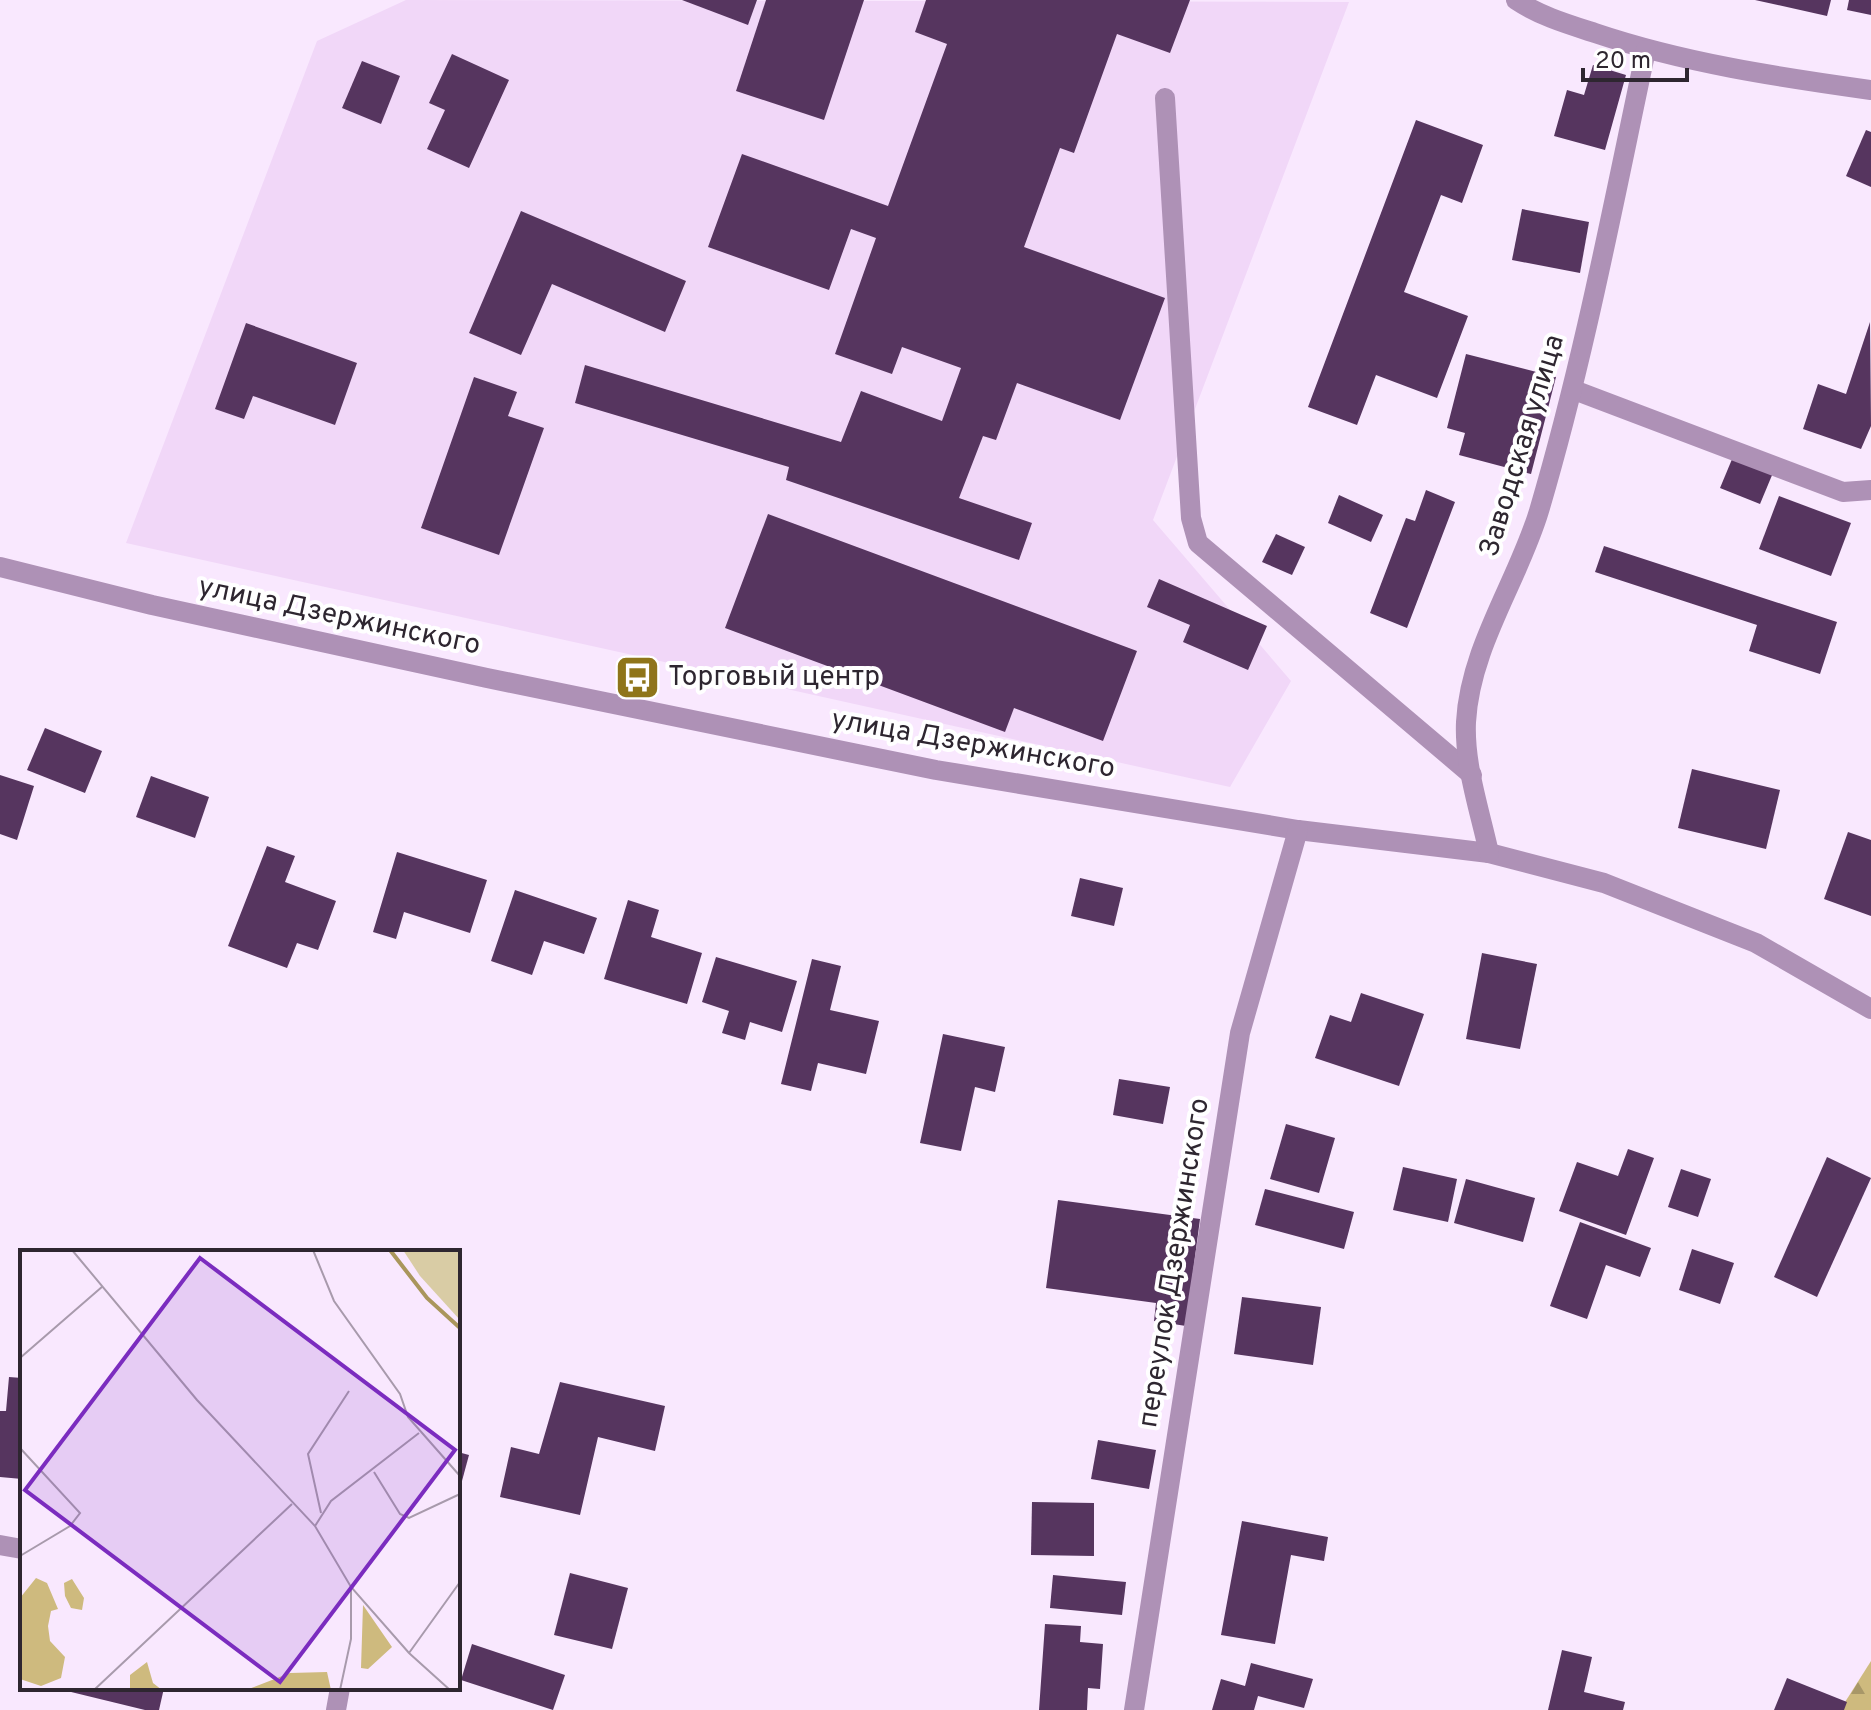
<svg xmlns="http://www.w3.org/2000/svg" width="1871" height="1710" font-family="Overpass,sans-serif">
  <defs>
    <pattern id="forest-firs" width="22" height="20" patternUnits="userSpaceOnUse" patternTransform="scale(2)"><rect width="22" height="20" fill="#ceba7e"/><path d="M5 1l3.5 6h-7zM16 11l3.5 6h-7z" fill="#a89768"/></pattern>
  </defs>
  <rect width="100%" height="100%" fill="#f9e8fe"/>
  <path fill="#f1d7f8" d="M406 0 1349 2 1153 520 1291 681 1230 787 126 543 317 41Z"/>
  <path fill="url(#forest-firs)" d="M1871 1661V1710H1840Z"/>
  <g fill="#56355f">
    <path d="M682 0H757L748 25Z"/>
    <path d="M766 0H864L824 120 736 91Z"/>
    <path d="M926 0H1190L1170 53 1117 34 1074 153 1060 148 1024 247 1165 298 1120 420 1017 383 996 440 983 436 959 498 1032 523 1019 560 786 480 789 467 575 403 585 365 841 442 861 391 942 421 961 368 902 347 892 374 835 354 876 238 851 229 829 290 708 247 742 154 888 206 947 44 915 32Z"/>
    <path d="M1755 0H1831L1827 16Z"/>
    <path d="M1849 0H1871V15L1847 10Z"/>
    <path d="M452 54 509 80 469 168 427 149 445 110 429 103Z"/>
    <path d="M362 61 400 76 381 124 342 108Z"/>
    <path d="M1593 65 1626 75 1605 150 1554 136 1567 90 1584 95Z"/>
    <path d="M1416 120 1483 145 1462 203 1441 195 1404 292 1468 316 1437 398 1376 375 1357 425 1308 407Z"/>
    <path d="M1866 130 1871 132V187L1846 176Z"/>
    <path d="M1522 209 1589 222 1580 273 1512 260Z"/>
    <path d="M521 211 686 281 665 332 552 284 521 355 469 333Z"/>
    <path d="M1870 322 1871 426 1861 449 1803 429 1818 384 1846 394Z"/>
    <path d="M246 323 357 363 335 425 253 396 244 419 215 409Z"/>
    <path d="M1466 354 1556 377 1531 474 1459 455 1465 433 1447 428Z"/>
    <path d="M474 377 517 392 508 416 544 428 499 555 421 528Z"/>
    <path d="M1735 452 1775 468 1760 504 1720 488Z"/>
    <path d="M1426 490 1455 502 1407 628 1370 613 1406 518 1415 521Z"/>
    <path d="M1339 495 1383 515 1371 542 1328 523Z"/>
    <path d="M1779 496 1851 523 1831 576 1759 549Z"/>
    <path d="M768 514 1137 651 1103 741 1014 708 1005 732 725 628Z"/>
    <path d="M1276 534 1305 547 1292 575 1262 562Z"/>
    <path d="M1604 546 1837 622 1820 674 1749 651 1757 625 1595 572Z"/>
    <path d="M1159 579 1267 626 1248 670 1183 642 1190 625 1147 607Z"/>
    <path d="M45 728 102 751 85 793 27 770Z"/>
    <path d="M1692 769 1780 790 1766 849 1678 828Z"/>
    <path d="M0 775 34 786 17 840 0 834Z"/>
    <path d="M151 776 209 797 195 838 136 817Z"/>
    <path d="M1848 832 1871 840V916L1824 899Z"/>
    <path d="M267 846 295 856 285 882 336 901 318 950 297 943 287 968 228 946Z"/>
    <path d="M397 852 487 880 470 933 404 912 396 939 373 932Z"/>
    <path d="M1080 878 1123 888 1114 926 1071 916Z"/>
    <path d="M515 890 597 918 584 954 544 941 532 975 491 961Z"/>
    <path d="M628 900 659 910 651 937 702 953 687 1004 604 979Z"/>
    <path d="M1482 953 1537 964 1520 1049 1466 1039Z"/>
    <path d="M716 957 797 981 782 1032 750 1022 745 1040 722 1033 729 1011 702 1002Z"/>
    <path d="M812 959 841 966 830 1010 879 1021 866 1074 818 1063 811 1091 781 1084Z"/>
    <path d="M1361 993 1424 1014 1399 1086 1315 1058 1330 1015 1351 1022Z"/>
    <path d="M943 1034 1005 1047 995 1092 975 1087 961 1151 920 1143Z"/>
    <path d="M1119 1079 1170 1087 1163 1124 1113 1115Z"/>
    <path d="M1286 1124 1335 1138 1319 1193 1270 1179Z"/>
    <path d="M1628 1149 1654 1158 1626 1235 1559 1211 1577 1162 1618 1176Z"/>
    <path d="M1827 1157 1871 1178 1817 1297 1774 1277Z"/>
    <path d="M1403 1167 1457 1179 1448 1222 1393 1210Z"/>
    <path d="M1681 1169 1711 1179 1698 1217 1668 1207Z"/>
    <path d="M1466 1179 1535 1198 1523 1242 1454 1223Z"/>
    <path d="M1265 1189 1354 1212 1344 1249 1255 1225Z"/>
    <path d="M1058 1200 1200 1219 1186 1326 1154 1321 1156 1303 1046 1288Z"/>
    <path d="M1580 1222 1651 1248 1640 1277 1606 1265 1587 1319 1550 1306Z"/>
    <path d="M1692 1249 1734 1263 1720 1304 1679 1290Z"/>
    <path d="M1242 1297 1321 1307 1313 1365 1234 1354Z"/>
    <path d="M9 1377 22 1378V1479L0 1477V1411H6Z"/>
    <path d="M560 1382 665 1406 655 1451 598 1437 580 1515 500 1497 511 1447 539 1454Z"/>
    <path d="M1098 1440 1156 1450 1149 1489 1091 1479Z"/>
    <path d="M458 1452 469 1455 459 1492H458Z"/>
    <path d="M1032 1502 1094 1503V1556L1031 1555Z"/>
    <path d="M1242 1521 1328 1537 1324 1561 1291 1555 1275 1644 1221 1635Z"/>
    <path d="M570 1573 628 1588 612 1649 554 1635Z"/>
    <path d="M1053 1575 1126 1582 1122 1615 1050 1608Z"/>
    <path d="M1045 1624 1081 1626 1080 1642 1103 1644 1100 1689 1088 1688 1087 1710H1039Z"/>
    <path d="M472 1644 565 1675 553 1710 461 1680Z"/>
    <path d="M1562 1650 1592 1657 1584 1692 1625 1702 1623 1710H1548Z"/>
    <path d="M1251 1663 1313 1679 1304 1708 1258 1696 1254 1710H1212L1221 1679 1245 1686Z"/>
    <path d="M1787 1678 1847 1702 1844 1710H1774Z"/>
    <path d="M68 1688H164L159 1710H145L67 1691Z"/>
  </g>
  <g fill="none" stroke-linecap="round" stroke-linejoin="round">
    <g stroke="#ae91b6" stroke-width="20">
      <path d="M1516 0C1540 16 1567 24 1595 33 1684 63 1778 77 1871 90"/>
      <path d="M1165 98 1191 518 1198 543 1472 775"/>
      <path d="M1574 390 1843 492 1871 490"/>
      <path d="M0 567 152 605 487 678 936 770 1298 830 1489 853 1604 883 1756 943 1871 1009"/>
      <path d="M1489 853C1480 811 1464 765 1466 722 1470 647 1518 581 1539 511 1584 359 1613 205 1646 50"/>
      <path d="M0 1545 22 1549"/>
      <path d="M336 1710 340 1688"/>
      <path d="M1134 1710 1240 1033 1298 830"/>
    </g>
  </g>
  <defs>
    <symbol id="bus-square" viewBox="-11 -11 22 22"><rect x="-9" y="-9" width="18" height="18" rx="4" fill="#8f751a" stroke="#fff"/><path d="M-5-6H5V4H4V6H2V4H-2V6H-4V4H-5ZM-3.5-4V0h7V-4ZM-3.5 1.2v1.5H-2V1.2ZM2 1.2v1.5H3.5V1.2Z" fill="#fff"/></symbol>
  </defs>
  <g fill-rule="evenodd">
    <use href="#bus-square" x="612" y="652" width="51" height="51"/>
  </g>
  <g text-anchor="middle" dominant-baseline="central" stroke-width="8" stroke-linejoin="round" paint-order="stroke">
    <g font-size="28" fill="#2e2630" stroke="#fff">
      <text transform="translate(1523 446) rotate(-73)">Заводская улица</text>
      <text transform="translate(339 617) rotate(12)">улица Дзержинского</text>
      <text transform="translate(973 745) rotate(10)">улица Дзержинского</text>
      <text transform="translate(1175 1263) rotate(-81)">переулок Дзержинского</text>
    </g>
    <g font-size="28" fill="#2e2630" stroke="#fff" text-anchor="start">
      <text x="668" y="678">Торговый центр</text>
    </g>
  </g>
  <g transform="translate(20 1250)">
    <rect width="440" height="440" fill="#f9e8fe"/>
    <path d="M383 0H440V70L400 26Z" fill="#d9cca5"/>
    <path d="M16 328 27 333 38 359 31 361 28 376 30 391 45 407 41 428 21 436 0 429V348ZM52 329 64 348 62 360 51 358 45 346 44 333ZM343 355 372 397 348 419 341 418ZM127 412 133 433 142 440H110V425ZM307 422 311 440H226L270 423Z" fill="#ceba7e"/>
    <path fill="none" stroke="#aa965c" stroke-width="4" d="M370 0 407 48 440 78"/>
    <path fill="none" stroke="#a89aac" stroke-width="2" d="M52 0 177 150 295 276 331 337 389 403 430 440M293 0 314 51 380 144 388 167 440 226M0 108 83 36M0 198 60 263 50 276 0 306M354 222 380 264 389 268 440 244M301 263 288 204 329 141M295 276 311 251 399 183M389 403 440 332M74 440 272 254M320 440 331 389V337"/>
    <path fill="#7b2cbf" fill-opacity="0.15" stroke="#7b2cbf" stroke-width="4" d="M180 8 435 200 260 432 5 240Z"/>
    <rect width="440" height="440" fill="none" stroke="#2e2630" stroke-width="4"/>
  </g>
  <path d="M1583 68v12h104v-12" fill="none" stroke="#2e2630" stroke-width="4"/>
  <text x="1595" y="68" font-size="24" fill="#2e2630" stroke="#ffffff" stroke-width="6" paint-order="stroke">20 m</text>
</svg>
